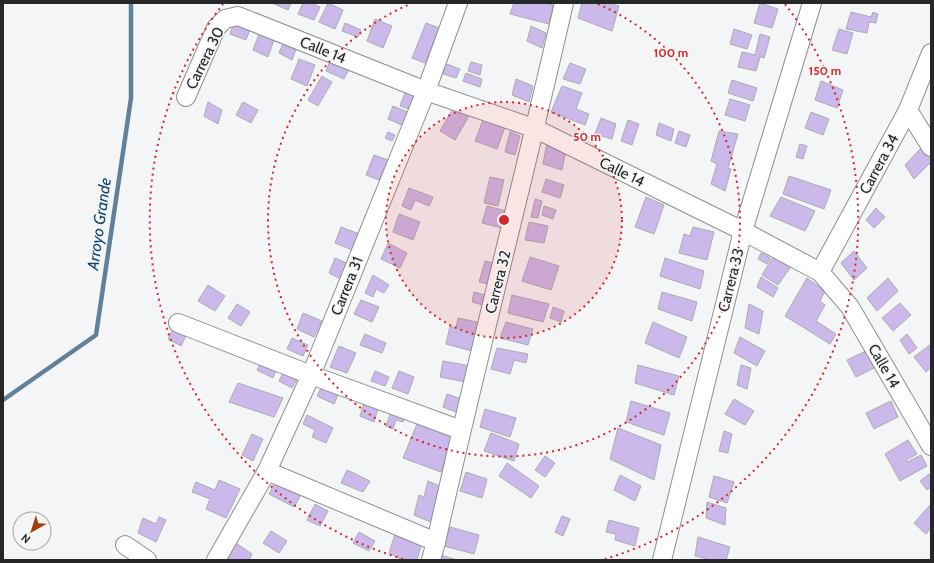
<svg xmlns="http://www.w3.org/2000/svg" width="934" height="563" font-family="Cabin,sans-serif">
  <rect width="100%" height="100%" fill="#f4f5f7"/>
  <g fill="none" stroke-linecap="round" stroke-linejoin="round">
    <path stroke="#618099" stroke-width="4.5" d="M3 400 96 335 131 98V3"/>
  </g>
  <g fill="#cab9ea" stroke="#acacae">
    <path d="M272 3H291L288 10Z"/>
    <path d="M303 3H311L320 7 314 20 298 14Z"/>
    <path d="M328 3 343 10 335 29 319 22Z"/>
    <path d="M514 3H545L553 5 549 24 510 14Z"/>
    <path d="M582 3H610L619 6 612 31 578 18Z"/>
    <path d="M760 3 778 9 772 28 754 23Z"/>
    <path d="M851 12 871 17 873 12 878 14 876 23 869 22 867 33 846 29Z"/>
    <path d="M375 19 392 26 383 48 367 41Z"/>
    <path d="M235 20 251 27 246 40 230 34Z"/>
    <path d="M345 23 361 30 358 37 342 31Z"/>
    <path d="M426 23 439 28 425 63 412 58Z"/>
    <path d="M531 26 546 33 542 48 527 41Z"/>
    <path d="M734 29 752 35 747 49 730 44Z"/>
    <path d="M839 29 853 33 847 54 832 50Z"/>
    <path d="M260 31 275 37 268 57 253 50Z"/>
    <path d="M760 34 770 37 764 58 760 57 756 71 738 67 742 52 755 55Z"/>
    <path d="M284 41 297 47 292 60 279 53Z"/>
    <path d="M299 59 315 65 307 86 291 79Z"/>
    <path d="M330 61 349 69 344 79 326 71Z"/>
    <path d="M471 62 482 65 480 75 468 71Z"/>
    <path d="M444 63 460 69 456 78 440 73Z"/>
    <path d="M570 63 586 69 580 84 563 79Z"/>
    <path d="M466 73 482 79 480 87 463 81Z"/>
    <path d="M322 76 332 82 318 106 308 100Z"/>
    <path d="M516 79 533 86 529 102 512 95Z"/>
    <path d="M732 80 757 88 753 101 728 93Z"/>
    <path d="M821 81 843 90 837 108 815 100Z"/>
    <path d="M562 86 582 93 576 109 589 114 585 125 551 112Z"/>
    <path d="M407 87 416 91 409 109 400 106Z"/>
    <path d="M730 99 750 105 745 121 725 115Z"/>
    <path d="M208 102 222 110 218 124 204 116Z"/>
    <path d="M243 102 258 110 251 123 236 115Z"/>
    <path d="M455 105 470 114 455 140 440 131Z"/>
    <path d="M393 106 410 113 404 126 388 119Z"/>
    <path d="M811 112 829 119 823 135 805 128Z"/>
    <path d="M601 118 616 124 612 139 595 134Z"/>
    <path d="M483 120 505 127 497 149 475 141Z"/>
    <path d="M628 120 639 124 632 145 621 141Z"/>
    <path d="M659 123 674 129 671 141 656 135Z"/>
    <path d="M679 131 690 135 686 147 675 143Z"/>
    <path d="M719 131 738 134 728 168 731 169 725 191 711 184 717 164 711 161Z"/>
    <path d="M388 132 395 135 392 141 385 138Z"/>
    <path d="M510 132 520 136 515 155 505 152Z"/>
    <path d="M547 143 566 150 562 170 543 164Z"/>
    <path d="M800 144 807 146 803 159 796 157Z"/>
    <path d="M923 146 931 162 914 179 905 165Z"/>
    <path d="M374 155 388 160 379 180 366 175Z"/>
    <path d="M789 176 831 190 824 209 783 194Z"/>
    <path d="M490 177 504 180 498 206 484 203Z"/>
    <path d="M546 179 564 185 560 198 542 192Z"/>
    <path d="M409 188 433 197 429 206 415 200 411 210 402 206Z"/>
    <path d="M646 197 664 205 654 234 635 227Z"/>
    <path d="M781 197 815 211 805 231 770 216Z"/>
    <path d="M535 199 542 201 538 218 531 217Z"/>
    <path d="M487 206 510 212 506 229 482 223Z"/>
    <path d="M544 206 556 210 553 219 542 215Z"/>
    <path d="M876 208 885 217 874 228 866 220Z"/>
    <path d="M399 214 420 222 413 240 393 232Z"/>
    <path d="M529 222 548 226 544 243 525 240Z"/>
    <path d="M341 227 362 235 355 251 335 243Z"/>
    <path d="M693 227 714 232 707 260 679 253 684 234 690 236Z"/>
    <path d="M388 243 407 253 400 268 381 259Z"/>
    <path d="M854 251 867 268 854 280 841 263Z"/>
    <path d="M761 253 770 258 767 264 758 259Z"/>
    <path d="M774 255 792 265 778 285 762 275Z"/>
    <path d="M530 257 559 266 551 290 522 281Z"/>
    <path d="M335 258 349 264 343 280 329 273Z"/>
    <path d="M665 258 704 271 700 289 660 276Z"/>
    <path d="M485 261 497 264 491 285 479 282Z"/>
    <path d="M373 275 389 285 384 293 376 289 373 297 365 293Z"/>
    <path d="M761 277 778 288 773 297 757 287Z"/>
    <path d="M807 278 825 291 820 301 825 305 816 321 836 334 830 344 785 316Z"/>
    <path d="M888 278 898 291 877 311 867 298Z"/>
    <path d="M208 285 225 296 215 311 198 301Z"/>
    <path d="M474 292 489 296 486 306 472 302Z"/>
    <path d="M662 292 697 302 692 321 658 309Z"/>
    <path d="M512 295 549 304 543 322 508 313Z"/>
    <path d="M361 300 379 307 372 322 354 314Z"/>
    <path d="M900 303 911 315 893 331 882 318Z"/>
    <path d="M237 304 250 312 241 326 228 318Z"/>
    <path d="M749 304 763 311 759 334 745 328Z"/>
    <path d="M553 307 564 311 561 322 550 318Z"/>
    <path d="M303 313 322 321 314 337 297 329Z"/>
    <path d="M458 318 482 323 472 351 446 344 450 326 456 328Z"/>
    <path d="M506 322 533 329 528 345 500 338Z"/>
    <path d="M653 322 687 337 679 358 645 343Z"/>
    <path d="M176 323 189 329 181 346 168 339Z"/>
    <path d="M365 334 386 343 382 353 360 345Z"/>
    <path d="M907 334 917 348 909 354 900 340Z"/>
    <path d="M740 337 765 351 757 366 734 353Z"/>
    <path d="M292 338 308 345 303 356 287 349Z"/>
    <path d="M931 344V368L926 372 914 357Z"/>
    <path d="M339 346 356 353 347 373 330 367Z"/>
    <path d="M497 348 528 354 526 363 514 360 510 374 491 369Z"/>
    <path d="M866 351 874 368 856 377 847 360Z"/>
    <path d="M263 359 278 366 273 378 257 370Z"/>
    <path d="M443 361 471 366 466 382 440 377Z"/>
    <path d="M288 363 303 369 292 388 279 381Z"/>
    <path d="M638 365 679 376 674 395 635 383Z"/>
    <path d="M741 365 751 368 747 389 737 385Z"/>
    <path d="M375 371 389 377 385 386 371 381Z"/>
    <path d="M399 371 414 377 408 394 392 388Z"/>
    <path d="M326 378 340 390 334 404 317 396Z"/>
    <path d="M238 383 283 398 274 417 229 402Z"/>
    <path d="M447 394 462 399 458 413 443 407Z"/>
    <path d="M734 399 754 411 745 425 725 414Z"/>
    <path d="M365 400 379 405 374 422 360 416Z"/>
    <path d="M631 401 670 413 664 435 626 422Z"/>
    <path d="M891 401 898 417 874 429 866 413Z"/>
    <path d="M392 409 406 414 403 422 396 420 393 429 386 426Z"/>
    <path d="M485 409 516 418 510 437 480 427Z"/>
    <path d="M307 415 333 428 326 443 312 437 315 430 303 424Z"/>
    <path d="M419 419 454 431 441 472 403 458Z"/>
    <path d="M618 428 661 445 654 480 610 459Z"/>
    <path d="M724 431 732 434 728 453 719 451Z"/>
    <path d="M491 433 519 444 514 461 484 451Z"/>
    <path d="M252 434 263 439 253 461 242 455Z"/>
    <path d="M908 440 917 454 906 460 907 462 921 455 927 466 900 481 885 454Z"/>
    <path d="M545 456 555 463 545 477 535 470Z"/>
    <path d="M507 463 539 486 531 498 499 476Z"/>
    <path d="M347 470 370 481 363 492 341 483Z"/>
    <path d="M466 472 487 479 482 498 460 491Z"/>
    <path d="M929 474 931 478V487L927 490 920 481Z"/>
    <path d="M620 475 641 486 635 501 614 490Z"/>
    <path d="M714 476 734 482 727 503 709 497Z"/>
    <path d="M219 480 240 489 226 518 206 509 210 499 192 492 196 482 215 490Z"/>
    <path d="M276 480 302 493 294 507 269 494Z"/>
    <path d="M428 481 442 487 433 523 414 515 419 495 424 497Z"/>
    <path d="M707 502 726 508 725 525 706 518Z"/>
    <path d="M315 504 328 511 320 526 307 520Z"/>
    <path d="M931 504V528L926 534 914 523Z"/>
    <path d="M562 516 570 519 563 536 555 532Z"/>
    <path d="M159 517 166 520 156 542 138 533 143 518 156 524Z"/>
    <path d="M609 520 639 528 635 546 615 540 616 534 606 532Z"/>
    <path d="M450 527 479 535 474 554 444 546Z"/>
    <path d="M271 531 287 541 279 553 263 543Z"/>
    <path d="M359 532 375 541 369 551 353 543Z"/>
    <path d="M395 534 421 546 417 560H403L389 553Z"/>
    <path d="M698 537 730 547 726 560H711L695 556Z"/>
    <path d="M236 543 252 554 249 560H227Z"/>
    <path d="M441 555 457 560H440Z"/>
  </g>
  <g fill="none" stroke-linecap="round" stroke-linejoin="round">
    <defs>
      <g id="minor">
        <path d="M186 97 216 28 225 19 238 16 426 91 536 129 743 231 820 272 850 307 931 446"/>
        <path d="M908 110 931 147"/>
        <path d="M820 272 908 110 931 53"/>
        <path d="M178 323 311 375 461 430"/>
        <path d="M267 471 436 542"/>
        <path d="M125 545 147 560"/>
        <path d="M216 560 267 471 311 375 426 91 458 3"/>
        <path d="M431 560 436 542C476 362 523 183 564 3"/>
        <path d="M662 560 743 231 812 3"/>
      </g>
    </defs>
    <use href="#minor" stroke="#8e9092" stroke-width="20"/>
    <use href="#minor" stroke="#fff" stroke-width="18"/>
  </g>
  <circle cx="504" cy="220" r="118" fill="#d62828" fill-opacity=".12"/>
  <g fill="none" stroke="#d62828" stroke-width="2" stroke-dasharray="2 4">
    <circle cx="504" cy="220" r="118"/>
    <path d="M598 4A236 236 0 1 1 410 4"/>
    <path d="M403 559A354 354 0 0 1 223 4M785 4A354 354 0 0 1 605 559"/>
  </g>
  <g text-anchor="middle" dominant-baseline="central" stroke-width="3" stroke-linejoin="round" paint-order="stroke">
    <g font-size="15" fill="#262728" stroke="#f4f5f7">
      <text transform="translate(323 50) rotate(22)">Calle 14</text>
      <text transform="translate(205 58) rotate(-64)">Carrera 30</text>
      <text transform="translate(879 164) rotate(-62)">Carrera 34</text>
      <text transform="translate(622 172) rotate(26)">Calle 14</text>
      <text transform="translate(731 280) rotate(-76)">Carrera 33</text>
      <text transform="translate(498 282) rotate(-76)">Carrera 32</text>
      <text transform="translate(347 286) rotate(-68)">Carrera 31</text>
      <text transform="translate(884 366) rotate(60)">Calle 14</text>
    </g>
    <g font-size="16" font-style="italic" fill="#14486b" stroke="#f4f5f7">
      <text transform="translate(99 224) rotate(-82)">Arroyo Grande</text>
    </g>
  </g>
  <circle cx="504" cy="220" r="6" fill="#d62828" stroke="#f4f5f7" stroke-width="2"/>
  <g font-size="12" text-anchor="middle" font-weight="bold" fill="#d62828" stroke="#f4f5f7" stroke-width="3" stroke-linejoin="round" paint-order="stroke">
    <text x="671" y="57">100 m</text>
    <text x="825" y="75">150 m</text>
    <text x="587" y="141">50 m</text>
  </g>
  <rect width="934" height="563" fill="none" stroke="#262728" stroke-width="8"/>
  <g transform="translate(32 531) rotate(219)"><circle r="19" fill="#f4f5f7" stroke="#a2a3a4"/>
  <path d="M0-3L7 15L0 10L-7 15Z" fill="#a33e0d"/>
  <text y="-6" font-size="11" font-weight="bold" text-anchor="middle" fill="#262728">N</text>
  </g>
</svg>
